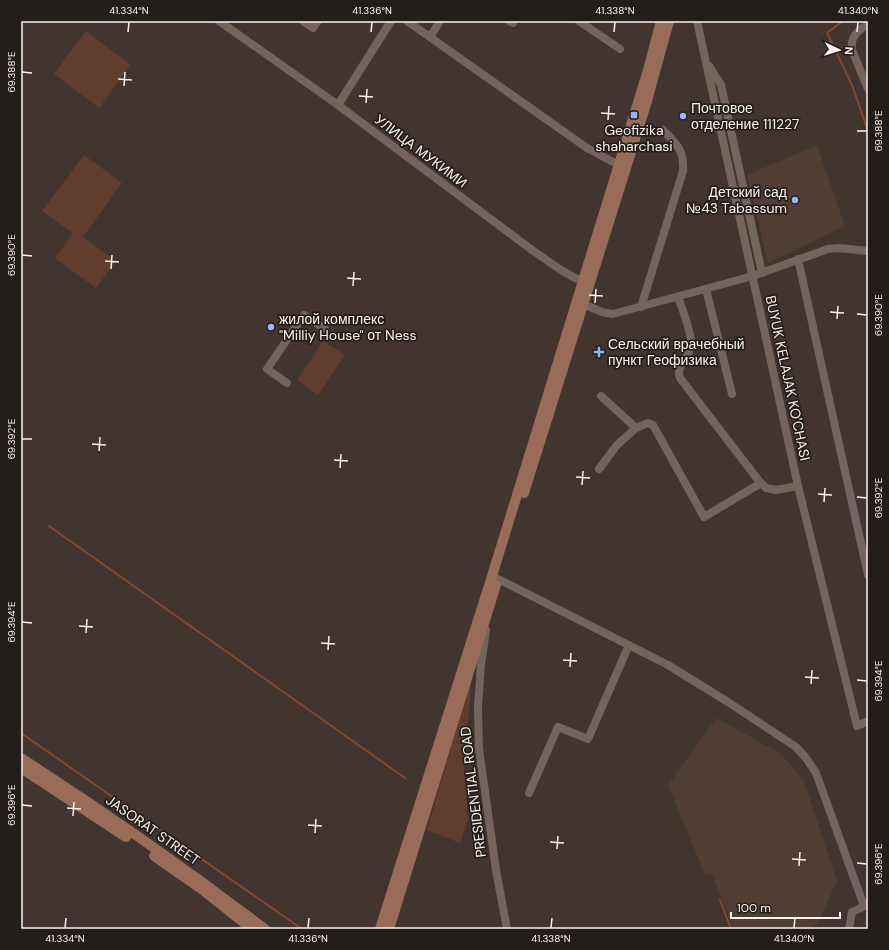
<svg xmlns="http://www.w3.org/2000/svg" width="889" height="950" font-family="'DM Sans',sans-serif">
  <rect width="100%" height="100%" fill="#42342f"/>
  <g fill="#513d34">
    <path d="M817 145 845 226 768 263 747 175Z"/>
    <path d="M716 718 780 753 804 781 837 881 818 923 810 929H733L712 874 705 875 668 785Z"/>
  </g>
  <g fill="#613d2d">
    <path d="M86 31 131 65 99 108 54 74Z"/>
    <path d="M84 155 122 183 83 237 116 261 96 288 55 258 73 233 42 211Z"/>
    <path d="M323 341 345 355 318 395 297 380Z"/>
    <path d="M472 675 464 767 468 820 460 843 427 830Z"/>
  </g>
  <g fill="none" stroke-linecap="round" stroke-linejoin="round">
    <g stroke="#83482d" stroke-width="2">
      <path d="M843 21 827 33 852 85 868 131"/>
      <path d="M49 526 405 778"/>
      <path d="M21 733 302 929"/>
      <path d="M720 900 731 929"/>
    </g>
    <g stroke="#73645e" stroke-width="8">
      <path d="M219 21 338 105 532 250C550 262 567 276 587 283"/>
      <path d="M303 21 313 28 318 21"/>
      <path d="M407 21 587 148 613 162 624 165"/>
      <path d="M509 21 513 23"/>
      <path d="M579 21 620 49"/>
      <path d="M697 21 798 486 857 726 868 721"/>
      <path d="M868 24C858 31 850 36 852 50L868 89"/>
      <path d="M430 37 440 21"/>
      <path d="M709 66 721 85 762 273"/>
      <path d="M338 105 391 21"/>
      <path d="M798 259 868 575"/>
      <path d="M706 289 732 394"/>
      <path d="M678 297C682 308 693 336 691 346 689 357 675 367 680 378L759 481 766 488 776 490 798 486"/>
      <path d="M590 307 602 312 613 314 753 276 828 249 838 248 868 251"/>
      <path d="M641 307 683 171C684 149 677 145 663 130"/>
      <path d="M287 383 267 369 304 315 325 329"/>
      <path d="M601 396 636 428"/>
      <path d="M599 469 617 445 636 428 648 423 653 425 704 517 761 483"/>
      <path d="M492 576 668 665 728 702 796 747 806 758 816 773 864 906"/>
      <path d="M486 630 481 665 478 707 479 749 496 870 507 929"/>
      <path d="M529 793 558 727 588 739 629 645"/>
      <path d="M849 929 852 912 867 905"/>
    </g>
    <g stroke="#986c58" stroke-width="10">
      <path d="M524 493 647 101 669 21"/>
      <path d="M21 758C105 812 186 869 265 929"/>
      <path d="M21 768 126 837"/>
      <path d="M154 856 204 891 252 929"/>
      <path d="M380 929 492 576 648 70 661 21"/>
      <path d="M389 929 496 585"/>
    </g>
  </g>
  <path fill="none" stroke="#fbf2ee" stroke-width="1.5" d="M128 32 129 22M371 32 372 22M614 32 615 22M857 32 858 22M22 72 32 73M118 79 132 80M124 86 125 72M359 96 373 97M366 103 367 89M601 113 615 114M608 120 609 106M857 131H867M22 255 32 256M105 261 119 262M111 269 112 255M347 278 361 279M353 286 354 272M589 295 603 296M595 303 596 289M830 312 844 313M857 314 867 315M837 319 838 306M22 439H32M92 444 106 445M99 451 100 437M334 460 348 461M340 468 341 454M576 477 590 478M582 485 583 471M818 494 832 495M857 497 867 498M824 502 825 488M22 622 32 623M79 626 93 627M86 633 87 619M321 643 335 644M328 650 329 636M563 660 577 661M570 667 571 653M805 677 819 678M857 680 867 681M811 684 812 670M22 805 32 806M67 808 81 809M73 816 74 802M308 825 322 826M315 833 316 819M550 842 564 843M557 849 558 836M792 859 806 860M857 863 867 864M799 866 800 852M65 928 66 918M308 928 309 918M551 928 552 918M794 928 795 918"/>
  <g fill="#98b6fd" stroke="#241e1b" stroke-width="1.5">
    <rect x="630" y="111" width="8" height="8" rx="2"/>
    <circle cx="683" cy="116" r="4"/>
    <circle cx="795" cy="200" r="4"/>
    <circle cx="271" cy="327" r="4"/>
    <path d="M597 346h4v4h4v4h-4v4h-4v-4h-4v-4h4z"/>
  </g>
  <g text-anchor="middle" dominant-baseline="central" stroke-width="3.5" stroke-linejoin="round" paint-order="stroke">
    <g font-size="14" fill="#fbf2ee" stroke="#241e1b" text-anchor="start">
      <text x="691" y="108">Почтовое<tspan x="691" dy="16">отделение 111227</tspan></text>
      <text x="634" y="130" text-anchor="middle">Geofizika<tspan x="634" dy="16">shaharchasi</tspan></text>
      <text x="787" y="192" text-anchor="end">Детский сад<tspan x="787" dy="16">№43 Tabassum</tspan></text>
      <text x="279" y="319">жилой комплекс<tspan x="279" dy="16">"Milliy House" от Ness</tspan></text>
      <text x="608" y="344">Сельский врачебный<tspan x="608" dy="16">пункт Геофизика</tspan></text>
    </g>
    <g font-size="14" fill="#fbf2ee" stroke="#241e1b">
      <text transform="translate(421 151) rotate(37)">УЛИЦА МУКИМИ</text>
      <text transform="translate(788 378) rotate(78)">BUYUK KELAJAK KO'CHASI</text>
      <text transform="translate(473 792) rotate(-97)">PRESIDENTIAL ROAD</text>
      <text transform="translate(153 830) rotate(35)">JASORAT STREET</text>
    </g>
  </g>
  <rect width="889" height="950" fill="none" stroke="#241e1b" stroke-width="44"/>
  <g transform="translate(839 50) rotate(94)" stroke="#241e1b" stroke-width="3" paint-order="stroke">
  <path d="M0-3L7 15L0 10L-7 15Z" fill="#fbf2ee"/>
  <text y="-6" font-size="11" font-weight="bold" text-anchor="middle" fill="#fbf2ee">N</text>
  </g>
  <path d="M731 912v6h109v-6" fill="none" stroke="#fbf2ee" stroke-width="2"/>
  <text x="737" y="912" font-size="12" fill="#fbf2ee" stroke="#241e1b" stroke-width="3" paint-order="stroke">100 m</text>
  <rect x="22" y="22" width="845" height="906" fill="none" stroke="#fbf2ee" stroke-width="1.5"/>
  <g font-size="10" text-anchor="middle" fill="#fbf2ee">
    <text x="129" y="14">41.334°N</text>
    <text x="372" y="14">41.336°N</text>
    <text x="615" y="14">41.338°N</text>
    <text x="858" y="14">41.340°N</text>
    <text transform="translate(11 72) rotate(-90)" y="4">69.388°E</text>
    <text transform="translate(878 131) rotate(-90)" y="4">69.388°E</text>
    <text transform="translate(11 255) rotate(-90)" y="4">69.390°E</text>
    <text transform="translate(878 315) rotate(-90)" y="4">69.390°E</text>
    <text transform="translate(11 439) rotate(-90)" y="4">69.392°E</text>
    <text transform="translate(878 498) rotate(-90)" y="4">69.392°E</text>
    <text transform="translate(11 622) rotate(-90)" y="4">69.394°E</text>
    <text transform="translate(878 681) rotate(-90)" y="4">69.394°E</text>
    <text transform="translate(11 805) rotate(-90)" y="4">69.396°E</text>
    <text transform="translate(878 864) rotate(-90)" y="4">69.396°E</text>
    <text x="65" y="942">41.334°N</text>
    <text x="308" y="942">41.336°N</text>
    <text x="551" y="942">41.338°N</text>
    <text x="794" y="942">41.340°N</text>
  </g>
</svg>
